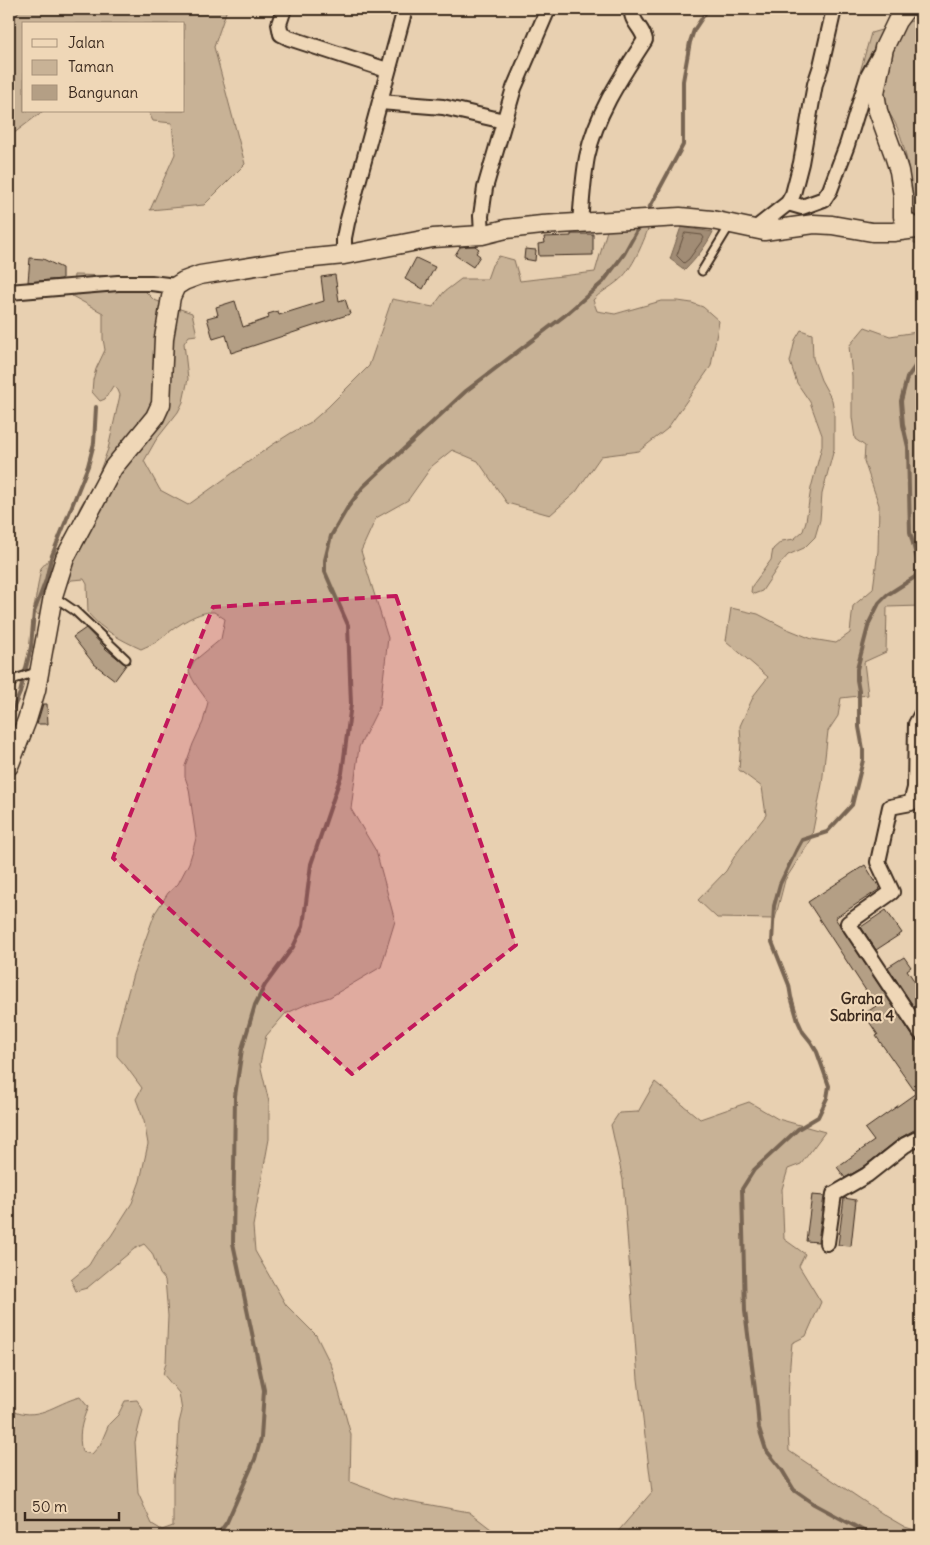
<svg xmlns="http://www.w3.org/2000/svg" width="930" height="1545" font-family="Delius,sans-serif">
  <rect width="100%" height="100%" fill="#e8d0b1"/>
  <filter id="ink" filterUnits="userSpaceOnUse"><feTurbulence type="fractalNoise" baseFrequency=".02" numOctaves="2"/><feDisplacementMap in="SourceGraphic" scale="10" xChannelSelector="R" yChannelSelector="G"/><feConvolveMatrix kernelMatrix="1 2 1 2 8 2 1 2 1" color-interpolation-filters="sRGB"/></filter>
  <g filter="url(#ink)">
    <g fill="#c8b296" stroke="#826e5a">
      <path d="M21 9H227L214 47 245 164 204 205 150 210 175 154 172 123 153 121 148 111H184V24H24V111H43L13 134 9 135V25Z"/>
      <path d="M918 9H921V244L914 243C913 208 911 146 891 116 887 110 878 106 872 102L869 82 860 72 871 33 912 21Z"/>
      <path d="M650 223C645 239 632 271 618 281 610 288 600 292 593 300L597 311 615 314 661 301H678L692 303 703 307 719 321 711 366 667 429 639 451 601 456 576 492 550 515 507 503 478 461 452 450 432 466 408 500 376 518 361 551 388 638 380 705 359 747 351 809 376 851 395 921 381 967 330 997 307 1004 285 1014 266 1036 260 1064 269 1102V1139L253 1226 255 1251 286 1305 316 1335 332 1367 351 1435 350 1482 393 1498 469 1512 500 1536H9V1408C37 1424 55 1403 80 1397L88 1407C81 1423 78 1436 82 1452L92 1454 100 1445 109 1424 118 1415 125 1401 137 1400 143 1410 135 1442 138 1493 152 1524 162 1530 173 1526V1479L178 1445 179 1423 182 1411 179 1393 163 1374 166 1363 168 1316 166 1291 165 1280 160 1274 152 1253 144 1244 134 1249 87 1288 76 1291 71 1280 89 1265 95 1255 111 1236 132 1203 140 1181 148 1144 144 1121 136 1099 142 1088 125 1065 117 1056V1032L133 974 155 913 168 893 178 884 189 863 193 850 196 838 189 789 185 777V766L193 744 203 722 208 702C201 691 193 683 189 671L194 661 221 639 225 619 214 612C195 611 173 629 159 640 154 644 147 646 141 649 121 640 102 630 88 613L87 584 84 579 72 580 66 584 41 615 33 613 41 568 64 543 80 507 97 478 108 449 120 395 118 390 113 386 105 399 100 401 92 392 93 380 96 369 105 350 103 339V313L72 296 74 275 115 276 140 286 154 300 192 313 197 335 189 336 184 343 188 379 183 402 178 412 156 440 144 461 160 490 188 505 272 445 291 433 311 422 328 407 369 366 392 299 433 307 444 292 461 279H487L492 265 499 256 514 260 520 281 595 272 608 227Z"/>
      <path d="M921 326V606L887 607 886 652 864 662 868 695 841 698 838 716 828 731 822 784 811 840 785 880 775 919 717 918 698 900 726 871 736 854 766 815 762 787 739 770 741 743 740 726 754 695 768 677 726 641 731 608 758 614 785 628 812 639 836 643 850 633 853 606 873 589 878 551 879 505 864 461 865 446 855 439 852 417V376L849 346 865 327 890 336 917 332Z"/>
      <path d="M801 330 812 334 813 358 821 380 832 400 834 411V449L822 494 820 520 815 537 804 548 788 555 780 564 762 591 754 594 751 592 752 586 771 560 773 549 782 541 794 539 803 531 806 521 811 488 822 446V435L810 402 797 383 790 362 795 340Z"/>
      <path d="M655 1082 700 1119 749 1102 778 1119 825 1132 801 1164 788 1169 782 1189 784 1239 805 1254 799 1266 821 1302 806 1336 792 1343C788 1379 787 1414 789 1451L886 1516 905 1527 921 1532V1536H614L652 1492 638 1379 623 1180 611 1125 619 1113 638 1112Z"/>
    </g>
    <path fill="#a18c74" stroke="#786552" d="M681 227 713 232C706 246 696 259 685 270L670 259Z"/>
    <g fill="none" stroke-linecap="round" stroke-linejoin="round">
      <path stroke="#645140" stroke-width="1" d="M685 233 702 235 704 238 689 259 684 263 677 256Z"/>
      <g stroke="#786552" stroke-width="4">
        <path d="M646 214 683 145V81L690 42 694 30 708 9"/>
        <path d="M9 718 20 693 31 647 34 612 46 580 51 558 88 466 94 443 96 407"/>
        <path d="M217 1536 227 1522 255 1459 261 1438 264 1390 233 1243 235 1096 242 1049 255 1005 265 985 293 947 303 926 311 864 342 773 351 704 348 625 325 572V560L331 536 348 507 363 487 466 391 564 316 603 282 624 254 640 225"/>
        <path d="M873 1536 814 1504 794 1490 782 1470 766 1450 759 1428 757 1405 745 1311 742 1189 754 1170 798 1129 818 1117 827 1098 829 1086 817 1052 811 1042 803 1032 798 1021 791 997 789 985 772 942 774 906 780 884 796 851 802 840 827 832 852 805 863 760V749L859 727V691L857 680V669L869 623 879 603 887 595 915 577 919 567 910 532 908 447 903 425 901 401 907 378 921 358"/>
      </g>
    </g>
    <g fill="#b49f85" stroke="#3b2a1e">
      <path d="M571 234H593V255L539 256 538 244 545 243 544 237 571 236Z"/>
      <path d="M469 246H475L479 249 476 253 480 256 473 267 455 255 460 247Z"/>
      <path d="M525 249 536 250 535 261 524 259Z"/>
      <path d="M30 258 43 259 62 268V279L28 282Z"/>
      <path d="M416 258 435 267 423 289 405 279Z"/>
      <path d="M335 275 339 301 345 299 350 314 231 353 226 335 213 339 207 318 218 315 216 307 235 301 243 327 269 318 268 314 278 311 279 315 324 301 321 277Z"/>
      <path d="M86 628 106 649 126 665 115 680 94 664 73 637Z"/>
      <path d="M43 704H47L48 724H37Z"/>
      <path d="M865 865 880 889 835 918 914 1038 921 1042V1126L900 1138 862 1168 845 1178 837 1167 874 1141 865 1129 916 1093 876 1036 878 1035 864 1014 876 1006 808 902Z"/>
      <path d="M886 910 902 933 876 950 861 927Z"/>
      <path d="M904 957 911 967 907 970 921 991V1018L888 967Z"/>
      <path d="M812 1195 824 1196 818 1242 806 1241Z"/>
      <path d="M844 1198 856 1200 851 1246 838 1245Z"/>
    </g>
    <g fill="none" stroke-linecap="round" stroke-linejoin="round">
      <defs>
        <g id="service">
          <path d="M702 271 730 225"/>
          <path d="M53 596 75 611 126 659"/>
          <path d="M9 686 15 679 39 671"/>
        </g>
        <g id="minor">
          <path d="M284 9 279 24 281 34 289 38 387 70"/>
          <path d="M380 102 443 107 504 121"/>
          <path d="M788 203 802 207 824 199 830 190 847 145 868 76 879 56"/>
          <path d="M580 222C582 201 583 179 587 157 596 114 621 77 645 40 643 28 630 21 632 9"/>
          <path d="M755 229 788 203 793 194 801 163 815 84 821 66 834 9"/>
          <path d="M482 235 481 216 485 188 514 88 548 9"/>
          <path d="M344 255V238L347 223 405 9"/>
          <path d="M9 292 118 283H151L176 286"/>
          <path d="M921 715 916 724 915 788 911 803 890 807 878 862 892 892 848 923 921 1033"/>
          <path d="M827 1243 834 1194 867 1175 905 1145 921 1137"/>
        </g>
        <g id="tertiary">
          <path d="M906 9 897 21 884 48 875 93 878 111 894 155 899 171 903 196V217L907 222 916 229 921 230"/>
          <path d="M9 766 27 720 36 690 53 596 65 558 113 468 155 417 161 404 164 338 171 297 176 286 184 281 200 275 293 260 344 255 433 238 482 235 506 229 542 225 680 217 712 220 764 231 814 224 832 225 872 232H893L916 229"/>
        </g>
      </defs>
      <use href="#service" stroke="#3b2a1e" stroke-width="11"/>
      <use href="#minor" stroke="#3b2a1e" stroke-width="18"/>
      <use href="#tertiary" stroke="#3b2a1e" stroke-width="21"/>
      <use href="#service" stroke="#efd7b7" stroke-width="7"/>
      <use href="#minor" stroke="#efd7b7" stroke-width="14"/>
      <use href="#tertiary" stroke="#efd7b7" stroke-width="18"/>
    </g>
  </g>
  <path fill="#c2185b" fill-opacity="0.2" stroke="#c2185b" stroke-width="4" stroke-dasharray="10 6" stroke-linejoin="round" d="M396 596 516 945 352 1074 113 858 213 607Z"/>
  <g text-anchor="middle" dominant-baseline="central" stroke-width="4.5" stroke-linejoin="round" paint-order="stroke">
    <g font-size="15" font-weight="bold" fill="#3b2a1e" stroke="#efd7b7">
      <text x="862" y="998">Graha<tspan x="862" dy="17">Sabrina 4</tspan></text>
    </g>
  </g>
  <rect width="930" height="1545" fill="none" stroke="#efd7b7" stroke-width="30"/>
  <rect x="15" y="15" width="900" height="1515" fill="none" stroke="#3b2a1e" stroke-width="2" filter="url(#ink)"/>
  <rect x="22" y="22" width="162" height="90" fill="#efd7b7" stroke="#a7927a"/>
  <rect x="32" y="39" width="25" height="8" fill="#efd7b7" stroke="#a7927a"/>
  <text x="68" y="48" font-size="15" fill="#3b2a1e">Jalan</text>
  <rect x="32" y="60" width="25" height="15" fill="#c8b296" stroke="#a7927a"/>
  <text x="68" y="72" font-size="15" fill="#3b2a1e">Taman</text>
  <rect x="32" y="85" width="25" height="15" fill="#b49f85" stroke="#a7927a"/>
  <text x="68" y="98" font-size="15" fill="#3b2a1e">Bangunan</text>
  <path d="M25 1512v8h94v-8" fill="none" stroke="#3b2a1e" stroke-width="2.5"/>
  <text x="32" y="1512" font-size="15" fill="#3b2a1e" stroke="#efd7b7" stroke-width="4" paint-order="stroke">50 m</text>
</svg>
